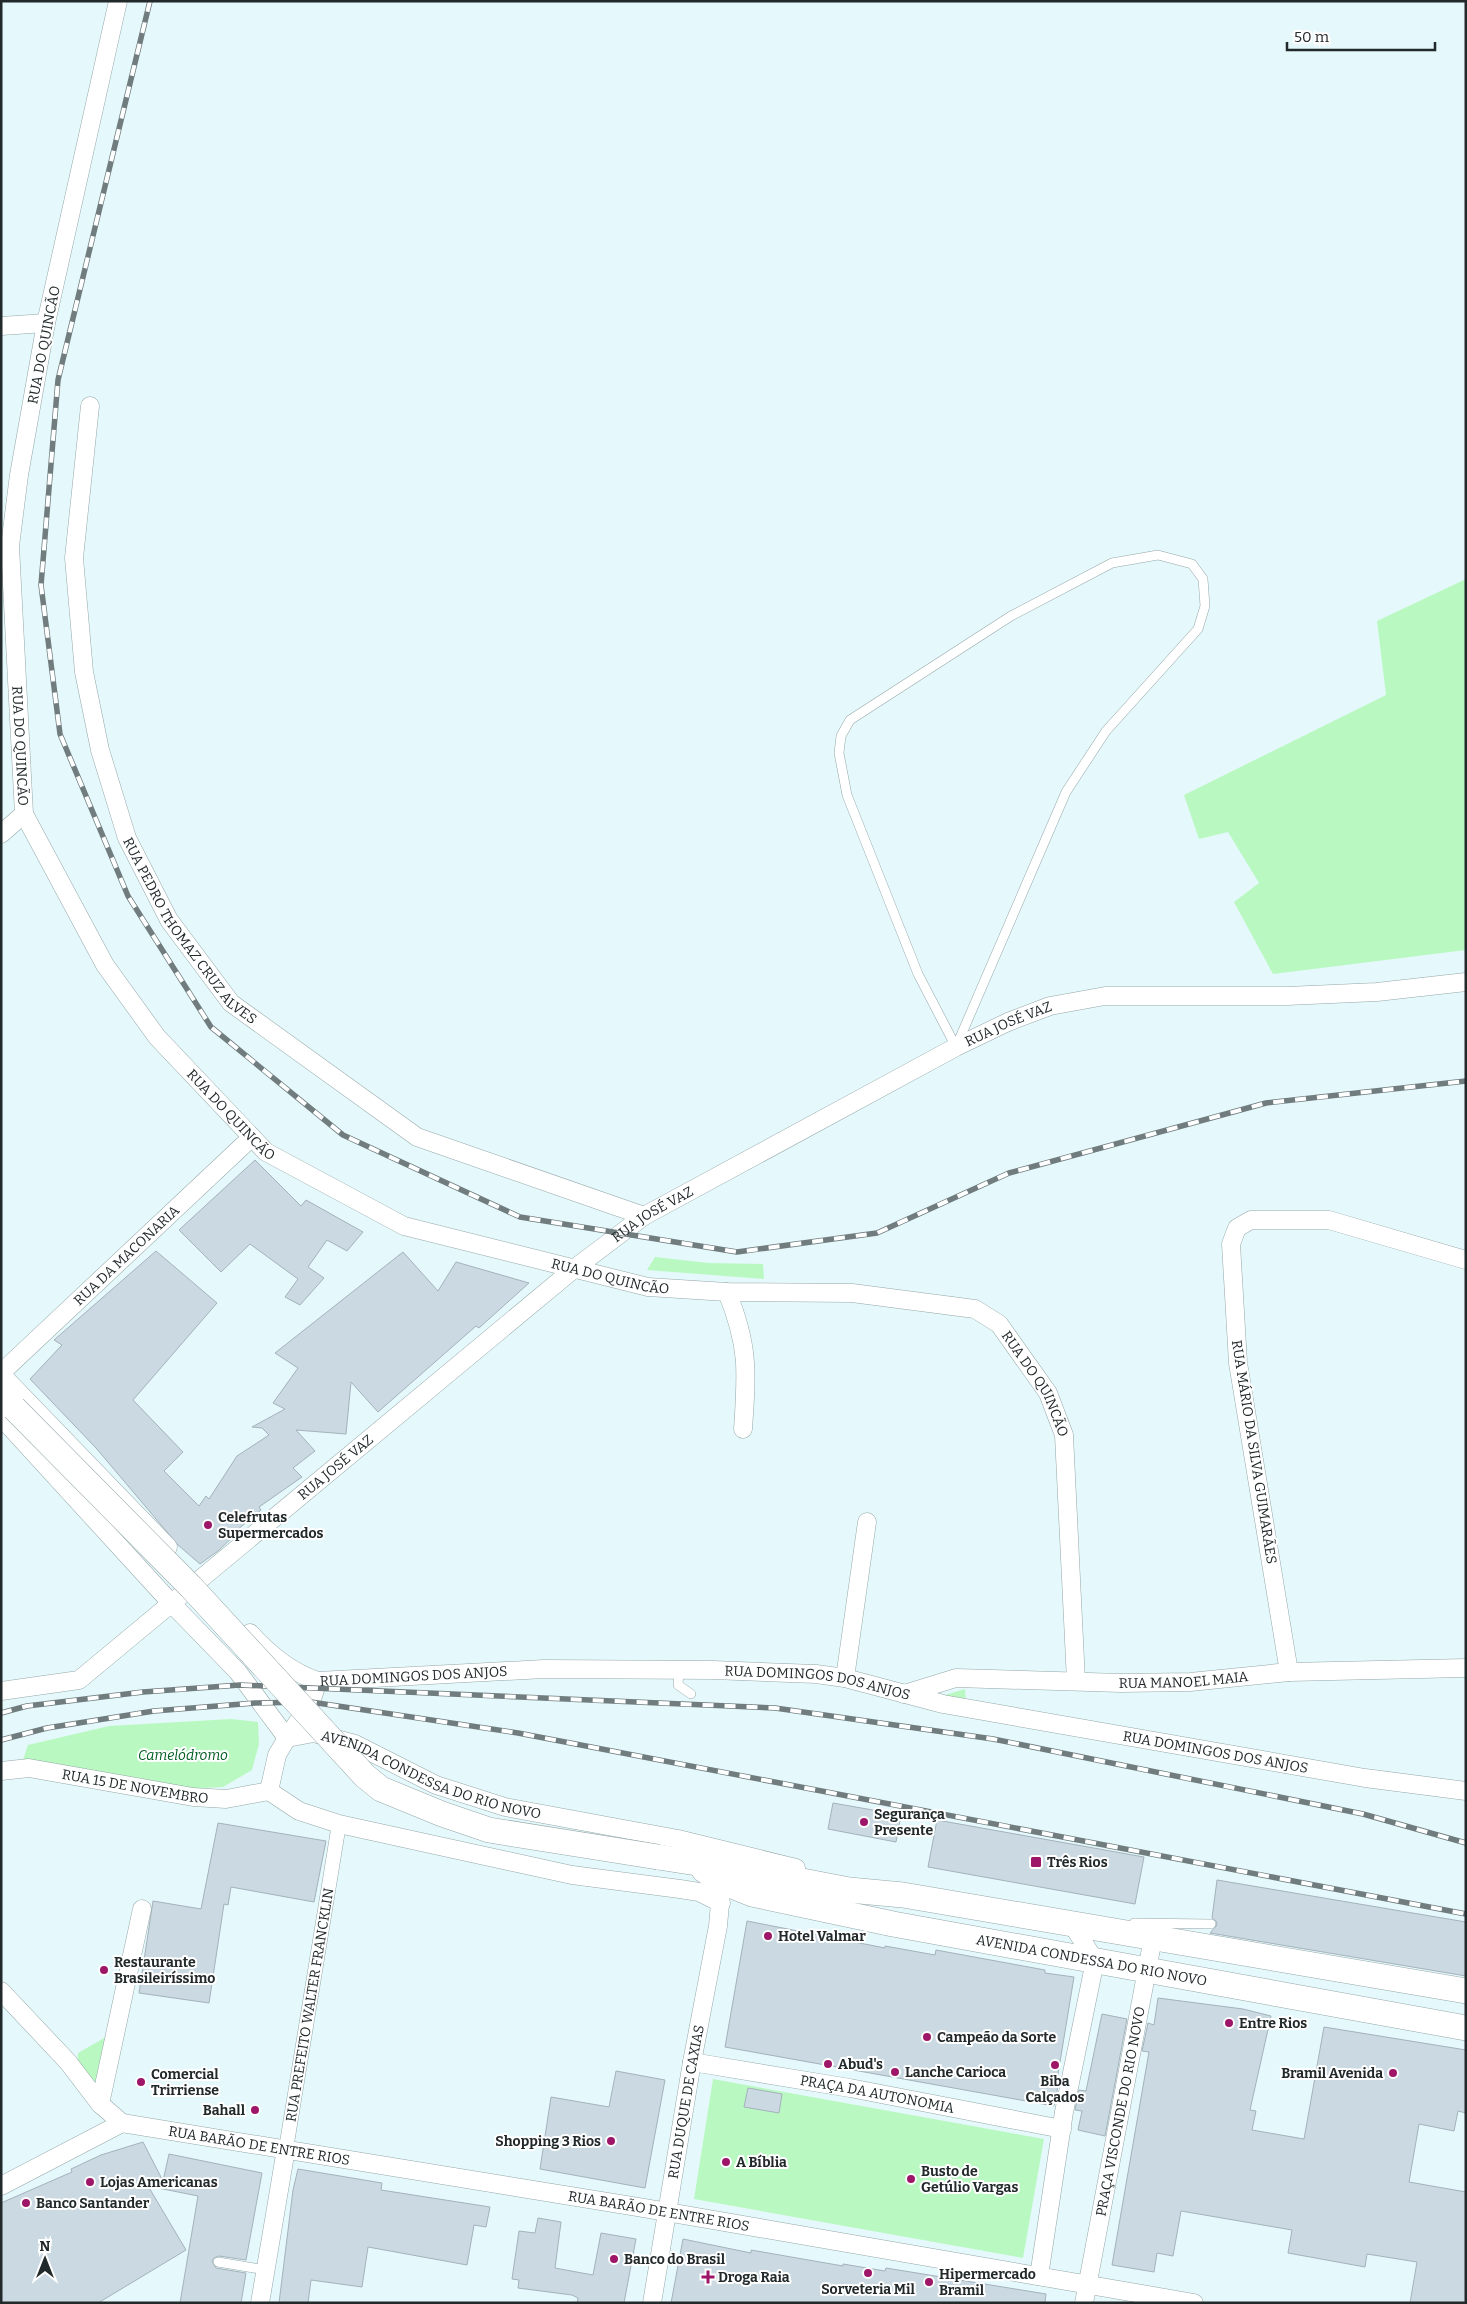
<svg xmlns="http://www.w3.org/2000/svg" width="1467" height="2304" font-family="Bitter,serif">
  <rect width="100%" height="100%" fill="#e5f8fb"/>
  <g fill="#b9f9c1">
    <path d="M1466 579V950L1273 974 1234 902 1259 883 1228 832 1199 839 1184 795 1386 695 1377 621Z"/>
    <path d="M655 1257 709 1263 763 1264 764 1279 647 1270Z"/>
    <path d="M965 1689 966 1704 935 1698Z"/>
    <path d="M231 1719 258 1722 259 1744 252 1770 223 1787 181 1789 23 1760 28 1745 109 1726Z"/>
    <path d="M106 2037 97 2088 77 2067 78 2053Z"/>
    <path d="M713 2079 1044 2139 1023 2258 694 2199Z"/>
  </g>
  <g fill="#cad9e2" stroke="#a4b2bb">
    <path d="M255 1160 301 1206 306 1200 363 1232 347 1251 327 1240 308 1267 324 1278 300 1305 285 1297 298 1279 250 1244 221 1272 179 1230Z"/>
    <path d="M156 1251 217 1303 133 1400 183 1452 164 1471 199 1506 206 1496 209 1499 237 1456 269 1435 262 1428 252 1427 285 1409 273 1403 298 1368 275 1353 403 1252 438 1291 456 1262 529 1283 479 1328 476 1326 378 1412 351 1382 346 1434 296 1430 315 1451 293 1468 302 1477 259 1507 261 1510 236 1531 237 1533 218 1551 200 1564 178 1545 96 1448 30 1379 62 1345 54 1340Z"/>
    <path d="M833 1803 901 1815 896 1842 828 1829Z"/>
    <path d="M937 1820 1144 1857 1135 1904 928 1867Z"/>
    <path d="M218 1823 326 1841 314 1902 231 1887 228 1905 224 1904 209 2003 139 1993 153 1901 201 1909Z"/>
    <path d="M1217 1880 1466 1922V1976L1210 1933 1217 1925 1216 1921 1212 1918Z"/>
    <path d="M747 1921 885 1948V1946L935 1955 936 1950 1045 1970V1973L1074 1977 1056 2086H1058L1054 2106 725 2047Z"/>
    <path d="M1158 1998 1243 2009 1271 2016 1250 2110 1256 2111 1252 2130 1304 2139 1324 2027 1466 2050V2113L1458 2111 1454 2131 1419 2124 1409 2182 1466 2192V2303H1410L1417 2262 1367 2254 1365 2267 1288 2253 1292 2230 1181 2211 1173 2256 1157 2253 1154 2272 1112 2265 1149 2052 1142 2051 1148 2023 1154 2025Z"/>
    <path d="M1102 2014 1127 2019 1105 2136 1078 2130 1082 2111 1075 2110 1079 2090 1086 2091Z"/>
    <path d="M616 2071 665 2080 645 2188 540 2169 551 2097 609 2107Z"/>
    <path d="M748 2088 782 2094 779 2113 744 2107Z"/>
    <path d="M143 2142 163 2181 169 2154 262 2173 246 2260 219 2256 214 2258 212 2261 216 2268 246 2273 241 2303H180L198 2196 148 2186 186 2250 98 2303H1V2203L72 2172 71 2169 101 2155Z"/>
    <path d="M298 2169 382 2183 381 2190 490 2207 486 2227 474 2225 467 2265 368 2247 362 2287 311 2280 308 2303H279L293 2190Z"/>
    <path d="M538 2218 561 2222 555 2268 593 2275 601 2233 636 2239 624 2303H577L578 2298 572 2295 518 2288 519 2280 512 2279 519 2231 535 2233Z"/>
    <path d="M683 2239 751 2253V2250L843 2266V2264L885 2271 886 2268 1046 2294 1045 2303H671Z"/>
  </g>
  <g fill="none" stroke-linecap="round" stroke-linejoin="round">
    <defs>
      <g id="service">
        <path d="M1158 555 1192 564 1203 579 1205 606 1198 629 1106 731 1066 792 956 1047 918 974 847 795 839 753 841 736 850 720 1011 616 1112 563Z"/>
        <path d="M679 1670 678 1685 691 1694"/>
        <path d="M1134 1923 1211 1924"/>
        <path d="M218 2262 266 2270"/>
      </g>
      <g id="pedestrian">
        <path id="s1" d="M286 2149 339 1824"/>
      </g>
      <g id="minor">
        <path id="s2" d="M118 1 46 323 19 475 10 546 24 814 105 965 157 1037 266 1152 404 1226 648 1287 727 1292 852 1293 975 1309 999 1324 1048 1393 1064 1435 1076 1681"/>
        <path d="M1 326 46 323"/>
        <path id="s3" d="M90 406 74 558 84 672 100 750 127 838 169 920 231 1003 417 1137 644 1216"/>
        <path d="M1 834 24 814"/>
        <path d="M727 1292C749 1346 747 1372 743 1429"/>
        <path id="s4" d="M1 1373 252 1137"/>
        <path d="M1 1374 168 1547"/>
        <path d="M1 1417 172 1604 238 1672 287 1738 311 1702 318 1681"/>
        <path id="s5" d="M250 1633C269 1654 290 1672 318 1681L544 1669 713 1670 816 1674 845 1678 943 1704 1365 1778 1466 1791"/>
        <path d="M1289 1672 1238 1363 1231 1244 1237 1228 1251 1220H1329L1466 1260"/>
        <path d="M845 1678 867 1522"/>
        <path id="s6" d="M1 1691 79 1680 575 1268 644 1216 956 1047 1008 1022 1050 1006 1105 996H1287L1377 992 1466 982"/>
        <path id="s7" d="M904 1694 956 1678 1121 1683 1190 1682 1289 1672 1466 1668"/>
        <path id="s8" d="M1 1771 29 1768 193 1797 226 1799 269 1791"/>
        <path id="s9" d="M269 1791 277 1755 287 1738 314 1733 355 1744 436 1785 505 1807 678 1839 796 1868"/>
        <path d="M269 1791 299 1811 339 1824 572 1875 680 1889 699 1892 721 1903"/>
        <path d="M1 1991 68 2062 100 2104 122 2123"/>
        <path id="s10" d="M692 2062 850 2088 1062 2129"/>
        <path d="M100 2104 142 1909"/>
        <path id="s11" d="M122 2123 638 2207 1194 2303"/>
        <path d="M1 2186 122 2123"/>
        <path d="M1039 2276 1064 2112 1095 1961 1072 1924"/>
        <path d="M260 2303 286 2149"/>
        <path id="s12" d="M652 2303 692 2062 718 1926 721 1892"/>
        <path id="s13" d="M1084 2303 1153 1938"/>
      </g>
      <g id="secondary">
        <path d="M1 1395 14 1408"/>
        <path d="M658 1857 755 1872 849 1890 903 1895 1466 1991"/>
        <path id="s14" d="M704 1870 720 1881 752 1894 893 1924 1466 2028"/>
      </g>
    </defs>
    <use href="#service" stroke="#95a7a9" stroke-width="10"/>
    <use href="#pedestrian" stroke="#95a7a9" stroke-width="15"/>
    <use href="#minor" stroke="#95a7a9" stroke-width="19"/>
    <use href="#secondary" stroke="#95a7a9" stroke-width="26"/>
    <use href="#service" stroke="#fff" stroke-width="9"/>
    <use href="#pedestrian" stroke="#fff" stroke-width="14"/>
    <use href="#minor" stroke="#fff" stroke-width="18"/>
    <use href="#secondary" stroke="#fff" stroke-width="25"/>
    <defs>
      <g id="rail">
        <path d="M150 1 58 380 41 585 60 734 128 896 211 1027 343 1135 520 1217 737 1252 877 1233 1009 1173 1266 1103 1466 1081"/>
        <path d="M1 1713 27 1706 143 1692 240 1685 775 1708 993 1739 1363 1814 1466 1843"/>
        <path d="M1 1740 47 1728 154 1711 255 1703 311 1702 518 1733 1466 1914"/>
      </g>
    </defs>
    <use href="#rail" stroke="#707c7e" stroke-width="5.5"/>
    <use href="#rail" stroke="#fff" stroke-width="4" stroke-dasharray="11" stroke-linecap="butt"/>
    <defs>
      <path id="secondary-bridge" d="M14 1408 191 1587 365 1776 381 1789 442 1814 489 1830 658 1857"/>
    </defs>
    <use href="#secondary-bridge" stroke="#95a7a9" stroke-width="26" stroke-linecap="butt"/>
    <use href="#secondary-bridge" stroke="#fff" stroke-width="25"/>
  </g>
  <g fill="#9d1667" stroke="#fff" stroke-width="2">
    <circle cx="208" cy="1525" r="5"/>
    <circle cx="864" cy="1822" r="5"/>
    <rect x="1030" y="1856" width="12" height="12" rx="2.5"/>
    <circle cx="768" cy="1936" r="5"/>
    <circle cx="104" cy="1970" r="5"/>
    <circle cx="1229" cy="2023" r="5"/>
    <circle cx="927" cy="2037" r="5"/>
    <circle cx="828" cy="2064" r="5"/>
    <circle cx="1055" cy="2065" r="5"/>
    <circle cx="895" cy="2072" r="5"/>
    <circle cx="1393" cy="2073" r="5"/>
    <circle cx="141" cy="2082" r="5"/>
    <circle cx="255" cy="2110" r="5"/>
    <circle cx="611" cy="2141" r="5"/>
    <circle cx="726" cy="2162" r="5"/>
    <circle cx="911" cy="2179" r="5"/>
    <circle cx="90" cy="2182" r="5"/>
    <circle cx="26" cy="2203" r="5"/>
    <circle cx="614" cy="2259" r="5"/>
    <circle cx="868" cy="2273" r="5"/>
    <path d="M705.5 2269.5h5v5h5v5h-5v5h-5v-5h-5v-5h5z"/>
    <circle cx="929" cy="2282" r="5"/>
  </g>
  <g text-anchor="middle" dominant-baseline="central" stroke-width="4" stroke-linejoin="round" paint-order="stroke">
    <g font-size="14" fill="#22292a" stroke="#fff">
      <text transform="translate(44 345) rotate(-79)">RUA DO QUINCÃO</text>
      <text stroke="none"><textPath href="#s2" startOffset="756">RUA DO QUINCÃO</textPath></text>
      <text stroke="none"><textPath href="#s3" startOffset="552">RUA PEDRO THOMAZ CRUZ ALVES</textPath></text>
      <text stroke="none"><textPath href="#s6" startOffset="1222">RUA JOSÉ VAZ</textPath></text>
      <text stroke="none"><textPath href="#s2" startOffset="1192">RUA DO QUINCÃO</textPath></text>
      <text stroke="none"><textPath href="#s6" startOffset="818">RUA JOSÉ VAZ</textPath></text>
      <text stroke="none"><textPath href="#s4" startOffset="172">RUA DA MACONARIA</textPath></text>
      <text stroke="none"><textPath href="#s2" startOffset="1612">RUA DO QUINCÃO</textPath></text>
      <text stroke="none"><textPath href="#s2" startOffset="2078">RUA DO QUINCÃO</textPath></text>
      <text transform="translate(1254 1452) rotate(81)">RUA MÁRIO DA SILVA GUIMARÃES</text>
      <text stroke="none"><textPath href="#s6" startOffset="412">RUA JOSÉ VAZ</textPath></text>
      <text stroke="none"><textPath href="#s5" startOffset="180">RUA DOMINGOS DOS ANJOS</textPath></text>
      <text stroke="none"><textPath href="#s7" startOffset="282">RUA MANOEL MAIA</textPath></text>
      <text stroke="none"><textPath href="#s5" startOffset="585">RUA DOMINGOS DOS ANJOS</textPath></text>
      <text stroke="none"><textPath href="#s5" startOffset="990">RUA DOMINGOS DOS ANJOS</textPath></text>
      <text stroke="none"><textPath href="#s9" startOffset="209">AVENIDA CONDESSA DO RIO NOVO</textPath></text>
      <text stroke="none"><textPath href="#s8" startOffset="136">RUA 15 DE NOVEMBRO</textPath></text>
      <text stroke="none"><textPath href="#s14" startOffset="400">AVENIDA CONDESSA DO RIO NOVO</textPath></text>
      <text stroke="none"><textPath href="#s1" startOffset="146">RUA PREFEITO WALTER FRANCKLIN</textPath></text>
      <text stroke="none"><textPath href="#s10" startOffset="188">PRAÇA DA AUTONOMIA</textPath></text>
      <text stroke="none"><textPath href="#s12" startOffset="204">RUA DUQUE DE CAXIAS</textPath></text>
      <text stroke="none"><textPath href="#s13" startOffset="195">PRAÇA VISCONDE DO RIO NOVO</textPath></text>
      <text stroke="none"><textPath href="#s11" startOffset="139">RUA BARÃO DE ENTRE RIOS</textPath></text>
      <text stroke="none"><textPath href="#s11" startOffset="544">RUA BARÃO DE ENTRE RIOS</textPath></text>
    </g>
    <g font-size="14" font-weight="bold" fill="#22292a" stroke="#fff" text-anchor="start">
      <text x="218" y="1517">Celefrutas<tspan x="218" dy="16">Supermercados</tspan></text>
      <text x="874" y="1814">Segurança<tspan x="874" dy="16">Presente</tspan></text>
      <text x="1047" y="1862">Três Rios</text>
      <text x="778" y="1936">Hotel Valmar</text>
      <text x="114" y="1962">Restaurante<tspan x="114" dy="16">Brasileiríssimo</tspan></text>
      <text x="1239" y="2023">Entre Rios</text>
      <text x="937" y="2037">Campeão da Sorte</text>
      <text x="838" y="2064">Abud's</text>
      <text x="905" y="2072">Lanche Carioca</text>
      <text x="1383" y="2073" text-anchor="end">Bramil Avenida</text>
      <text x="151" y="2074">Comercial<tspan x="151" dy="16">Trirriense</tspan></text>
      <text x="1055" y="2081" text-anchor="middle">Biba<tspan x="1055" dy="16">Calçados</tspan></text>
      <text x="245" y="2110" text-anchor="end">Bahall</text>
      <text x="601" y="2141" text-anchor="end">Shopping 3 Rios</text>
      <text x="736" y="2162">A Bíblia</text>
      <text x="921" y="2171">Busto de<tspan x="921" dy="16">Getúlio Vargas</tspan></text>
      <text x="100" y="2182">Lojas Americanas</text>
      <text x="36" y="2203">Banco Santander</text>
      <text x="624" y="2259">Banco do Brasil</text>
      <text x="939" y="2274">Hipermercado<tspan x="939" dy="16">Bramil</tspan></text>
      <text x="718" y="2277">Droga Raia</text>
      <text x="868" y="2289" text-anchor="middle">Sorveteria Mil</text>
    </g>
    <g font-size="14" font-style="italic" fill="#005c21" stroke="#fff">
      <text x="183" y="1755">Camelódromo</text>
    </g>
  </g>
  <rect width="1467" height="2304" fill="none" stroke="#22292a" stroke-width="5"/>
  <g transform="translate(45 2259)" stroke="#ffffff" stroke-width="4" paint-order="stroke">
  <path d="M0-4L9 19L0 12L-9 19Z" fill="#22292a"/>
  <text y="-8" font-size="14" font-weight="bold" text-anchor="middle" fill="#22292a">N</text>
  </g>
  <path d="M1287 42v8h148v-8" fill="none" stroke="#22292a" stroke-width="2.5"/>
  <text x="1294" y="42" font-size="15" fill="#22292a" stroke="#ffffff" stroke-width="4" paint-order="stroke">50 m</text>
</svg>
